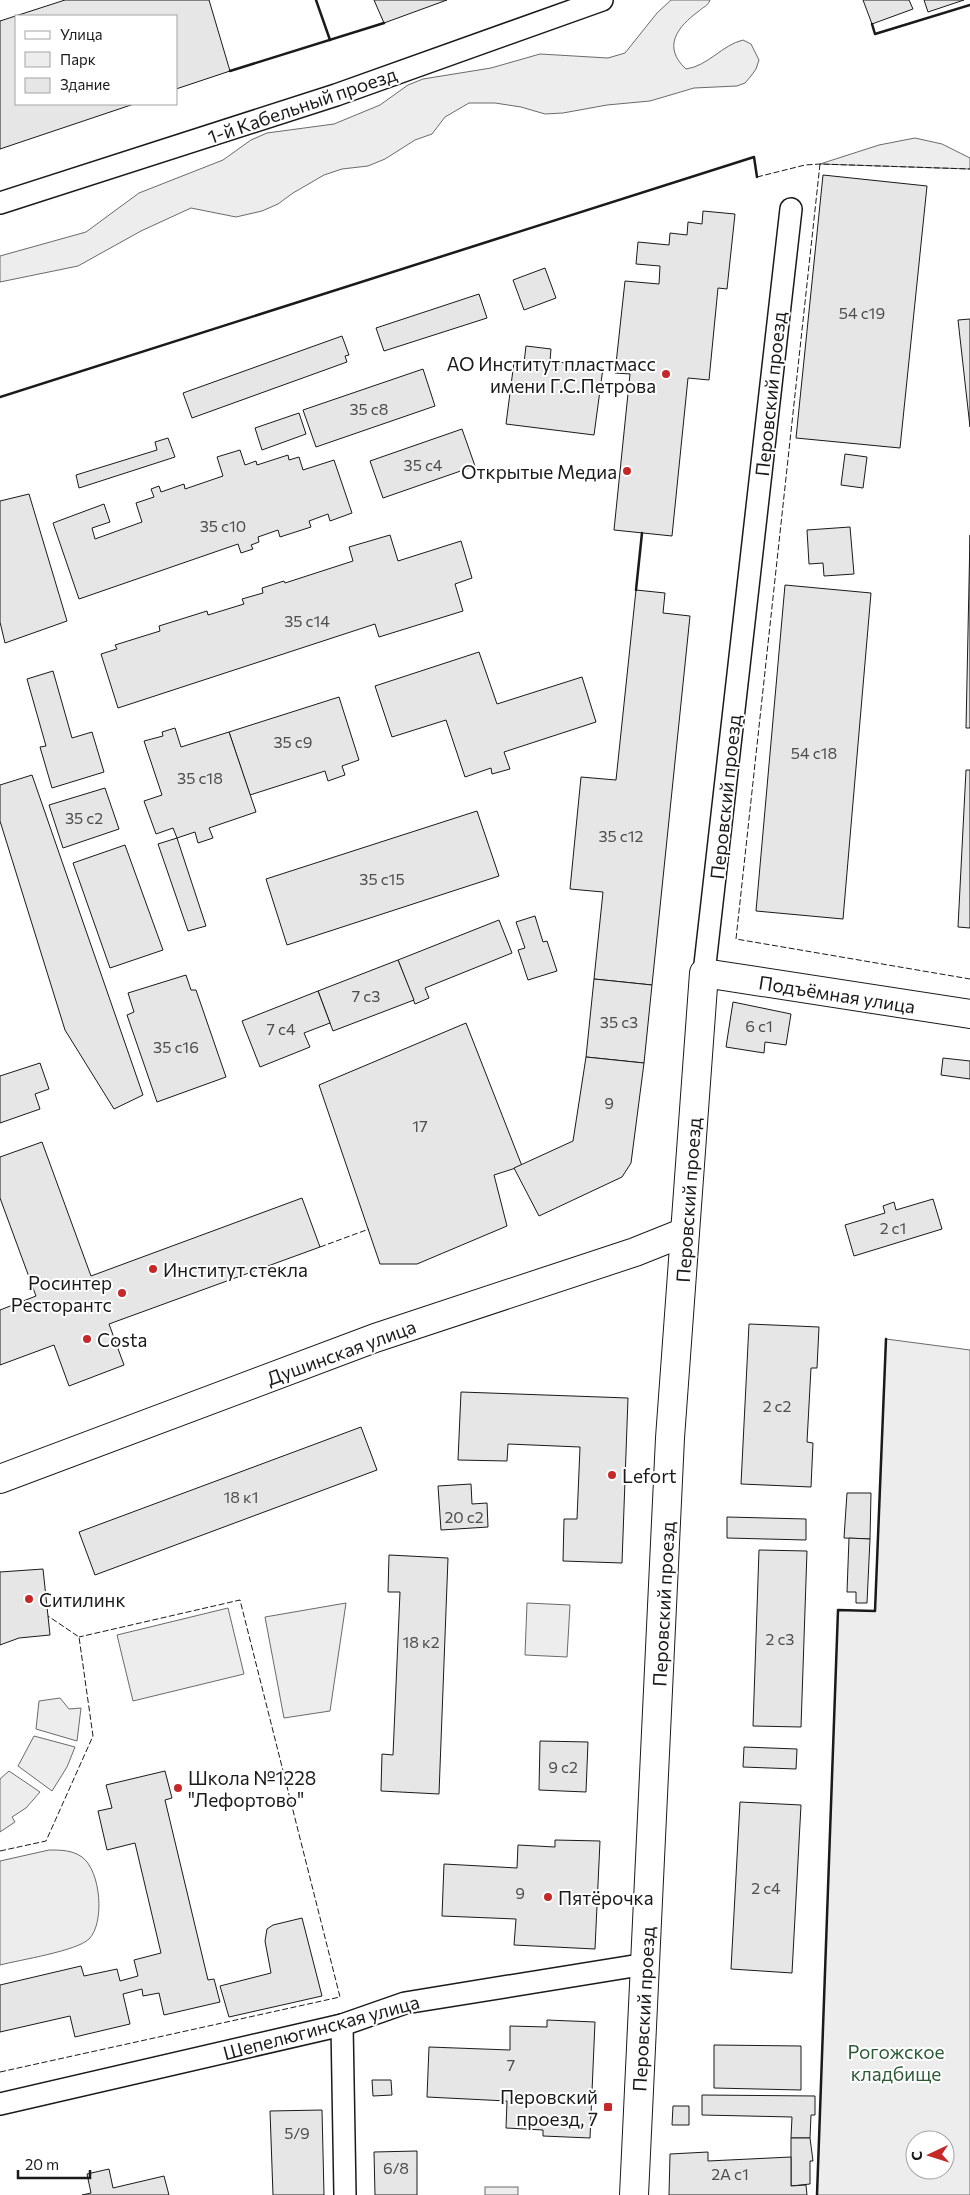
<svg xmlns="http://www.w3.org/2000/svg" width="970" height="2195" font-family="Commissioner,sans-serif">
  <rect width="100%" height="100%" fill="#fff"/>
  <g fill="#ededed" stroke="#6a6a6a" fill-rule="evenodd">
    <path d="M671 0H710C708 6 703 7 699 11 677 27 662 47 686 69 708 66 722 45 743 40L751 44 759 60 756 69 751 76 745 83 737 86 694 88 650 101 607 105 563 113 545 114 521 107 495 103H469L445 117 432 134 415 140 385 159 368 166 342 169 324 175 293 193 278 204 262 211 236 217 191 208 141 231 78 266 0 282V256L86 232 139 193 223 160 251 140 267 133 334 124 380 105 408 85 423 79 491 68 540 54 608 58 625 53 657 13Z"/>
    <path d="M915 138 942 144 970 158V169L820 164 879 145Z"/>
    <path d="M886 1339 970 1350V2195H817L838 1610 875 1611ZM915 2140H945V2170H915Z"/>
    <path d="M346 1603 330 1711 284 1718 265 1617Z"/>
    <path d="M527 1603 570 1605 567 1657 525 1655Z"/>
    <path d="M228 1608 244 1674 133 1701 117 1635Z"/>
    <path d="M60 1698 69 1709 81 1708 77 1741 36 1729 39 1701Z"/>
    <path d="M34 1736 75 1747 67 1767 52 1791 18 1766Z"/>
    <path d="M9 1771 40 1792 26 1808 12 1817 15 1822 0 1832V1779Z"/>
    <path d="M49 1850C61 1850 72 1850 82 1857 101 1871 105 1923 89 1939 77 1951 19 1960 0 1965V1861Z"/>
    <rect x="485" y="2187" width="33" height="8"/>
  </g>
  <g fill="#e6e6e6" stroke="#1a1a1a">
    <path d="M65 0H209L230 71 176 89V16H16V104H134L0 149V21Z"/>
    <path d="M374 0H447L384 23Z"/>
    <path d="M863 0H909L913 9 872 24Z"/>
    <path d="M924 0H964L928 12Z"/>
    <path d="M823 175 927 186 900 448 796 438Z"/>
    <path d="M703 211 735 214 727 289 718 288 709 380 688 378 672 536 614 530 630 374 615 373 625 281 659 284 660 266 636 264 638 242 669 245 670 233 687 235 688 222 702 224Z"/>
    <path d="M545 268 556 298 524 310 513 280Z"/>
    <path d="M479 294 487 318 384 351 376 328Z"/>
    <path d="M970 319V427L958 320Z"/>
    <path d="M342 336 349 355 345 356 347 362 192 418 183 393Z"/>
    <path d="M526 346 551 349 550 361 603 368 594 435 506 424 514 362 524 363Z"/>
    <path d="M423 369 435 406 316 447 303 410Z"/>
    <path d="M299 413 306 434 262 450 255 428Z"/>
    <path d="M462 429 475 466 383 498 370 461Z"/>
    <path d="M168 438 175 457 79 488 76 475 157 450 155 442Z"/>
    <path d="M240 450 245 465 256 461 257 465 288 455 289 460 299 457 303 470 334 460 352 513 330 521 328 514 309 521 311 527 280 537 278 530 258 537 259 542 251 545 253 549 241 553 238 544 79 599 53 523 104 504 110 522 92 528 95 539 142 522 136 503 154 497 151 489 159 486 161 492 184 484 185 489 223 476 217 457Z"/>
    <path d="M845 454 867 457 863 488 841 485Z"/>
    <path d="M29 494 67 621 5 643 0 622V501Z"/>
    <path d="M850 527 854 574 824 576 823 563 809 564 807 530Z"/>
    <path d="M390 535 398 561 461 541 472 578 455 584 463 611 379 637 375 624 118 708 101 654 117 649 115 645 160 631 159 626 207 611 208 615 244 604 242 599 263 593 262 588 284 581 285 583 353 561 349 547Z"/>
    <path d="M970 535V728H966Z"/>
    <path d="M785 585 871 593 843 919 756 911Z"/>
    <path d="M636 590 665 593 663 613 690 616 652 985 594 979 603 892 570 889 581 777 616 780Z"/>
    <path d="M479 652 497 704 582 677 596 722 504 752 510 769 492 774 491 768 465 777 446 720 392 737 375 686Z"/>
    <path d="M53 671 72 738 92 732 104 772 52 788 40 747 46 746 27 679Z"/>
    <path d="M339 697 359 760 342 766 345 775 328 781 325 771 250 795 229 732Z"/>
    <path d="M175 728 181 747 229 732 256 812 209 828 213 838 198 843 195 832 177 838 173 828 156 834 144 801 162 795 144 741 163 736 162 732Z"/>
    <path d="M966 770H970V928L958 927Z"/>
    <path d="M32 775 143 1095 114 1109 65 1030 0 821V785Z"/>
    <path d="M105 788 119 829 63 848 49 805Z"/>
    <path d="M477 811 499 876 287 945 266 879Z"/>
    <path d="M177 838 206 926 188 931 158 844Z"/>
    <path d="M125 845 163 950 110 968 73 863Z"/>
    <path d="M535 916 543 942 547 941 557 971 528 980 518 950 525 948 516 922Z"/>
    <path d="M499 920 512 953 425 988 429 998 415 1004 398 960Z"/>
    <path d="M398 960 414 1000 333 1031 318 991Z"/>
    <path d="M186 975 191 990H196L226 1077 157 1102 127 1015 134 1012 128 993Z"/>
    <path d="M594 979 652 985 644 1063 586 1057Z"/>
    <path d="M318 991 330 1023 304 1033 310 1047 260 1067 242 1021Z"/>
    <path d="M733 1002 791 1014 786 1045 765 1042 764 1053 726 1047Z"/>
    <path d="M466 1023 522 1166 494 1175 507 1226 417 1264H380L319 1085Z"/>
    <path d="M586 1057 644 1063 631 1163 622 1177 539 1216 514 1168 573 1141Z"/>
    <path d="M943 1058 970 1061V1079L941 1075Z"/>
    <path d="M40 1063 49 1089 35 1094 40 1109 0 1123V1076Z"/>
    <path d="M42 1142 91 1276 302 1198 320 1247 109 1324 124 1365 69 1386 54 1345 0 1365V1310L36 1296 0 1198V1157Z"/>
    <path d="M933 1199 942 1229 854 1256 845 1225 885 1213 883 1206 894 1202 896 1210Z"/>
    <path d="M749 1324 819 1327 817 1368H811L807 1442 813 1443 811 1487 741 1484Z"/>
    <path d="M461 1392 628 1398 622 1563 563 1561 564 1519H577L580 1447 508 1444 507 1461 458 1460Z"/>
    <path d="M361 1427 377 1470 95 1575 79 1532Z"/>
    <path d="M471 1484 472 1504 487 1503 488 1527 441 1530 438 1486Z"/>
    <path d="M847 1493H871L870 1539 844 1538Z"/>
    <path d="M727 1517 806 1519V1540L727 1538Z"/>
    <path d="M849 1538 870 1539 867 1603H856V1592H847Z"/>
    <path d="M759 1550 807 1551 801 1727 753 1726Z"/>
    <path d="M389 1555 448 1558 439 1794 381 1791 382 1754 393 1755 400 1592H388Z"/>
    <path d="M43 1569 50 1635 19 1638 0 1645V1572Z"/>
    <path d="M540 1741 588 1742 586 1792 539 1790Z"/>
    <path d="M744 1747 797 1749 796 1769 743 1767Z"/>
    <path d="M165 1771 172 1798 165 1800 208 1980 214 1979 220 2002 164 2015 159 1993 143 1996 142 1989 123 1994 130 2024 75 2037 70 2016 0 2032V1985L81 1966 84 1976 117 1969 120 1981 138 1976 134 1960 161 1953 135 1843 107 1850 98 1811 112 1808 106 1785Z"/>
    <path d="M740 1802 801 1805 792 1973 731 1969Z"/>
    <path d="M555 1840 600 1841 595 1949 514 1945 516 1919 442 1916 444 1864 517 1868 518 1845 555 1847Z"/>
    <path d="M302 1918 322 1996 229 2017 220 1986 271 1973 265 1941 267 1929 273 1925Z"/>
    <path d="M547 2020 595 2022 590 2138 543 2136V2130L506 2128 507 2101 427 2097 429 2047 510 2050V2026L547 2027Z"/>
    <path d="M714 2045 801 2046V2090L714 2088Z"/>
    <path d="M372 2080H391L392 2095 373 2096Z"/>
    <path d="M702 2095 815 2096V2115H811L810 2138H791L792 2117 702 2115Z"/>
    <path d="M673 2106H689V2125H672Z"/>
    <path d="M322 2110 324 2195H273L270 2111Z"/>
    <path d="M791 2138H810L813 2161H810V2184L791 2186Z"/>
    <path d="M417 2151V2195H375L374 2152Z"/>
    <path d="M708 2152V2161L791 2157V2186L806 2185 807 2195H669L670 2154Z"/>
    <path d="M109 2169 113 2188 164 2176 169 2195H82L91 2193 87 2174Z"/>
  </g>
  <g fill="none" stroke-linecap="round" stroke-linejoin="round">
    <defs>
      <g id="minor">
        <path d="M0 203 336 95 602 0"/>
        <path d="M704 973 791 209"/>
        <path d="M342 2025 345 2195"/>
        <path d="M0 2104 342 2025 405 2003 646 1964"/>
      </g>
      <g id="tertiary">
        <path d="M0 1479 375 1338 635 1252 685 1232"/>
        <path d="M634 2195 670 1438 704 973 970 1014"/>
      </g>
    </defs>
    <use href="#minor" stroke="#1a1a1a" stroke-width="24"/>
    <use href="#tertiary" stroke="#1a1a1a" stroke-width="30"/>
    <use href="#minor" stroke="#fff" stroke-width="21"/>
    <use href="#tertiary" stroke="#fff" stroke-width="28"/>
    <g stroke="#1a1a1a" stroke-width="1" stroke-dasharray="6 2.5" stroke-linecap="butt">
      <path d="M820 164 736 939 970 979"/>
      <path d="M757 177 805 165 820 164 970 169"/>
      <path d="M320 1247 369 1229"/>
      <path d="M0 1851 46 1841 93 1736 79 1637 48 1616"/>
      <path d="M0 2072 340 1997 240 1600 79 1637"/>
    </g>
    <g stroke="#1a1a1a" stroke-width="2.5">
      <path d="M316 0 330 40"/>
      <path d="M872 24 875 34 970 5"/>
      <path d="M230 71 384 23"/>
      <path d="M0 397 754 157 757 177"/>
      <path d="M636 590 642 533"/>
      <path d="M817 2195 838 1610 875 1611 886 1339"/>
    </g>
  </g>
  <g fill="#c62828" stroke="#fff" stroke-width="2">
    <circle cx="666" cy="374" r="5"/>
    <circle cx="627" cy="471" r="5"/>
    <circle cx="153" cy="1269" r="5"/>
    <circle cx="122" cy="1293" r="5"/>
    <circle cx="87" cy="1339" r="5"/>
    <circle cx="612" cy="1475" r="5"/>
    <circle cx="29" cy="1599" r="5"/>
    <circle cx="178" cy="1788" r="5"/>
    <circle cx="548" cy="1897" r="5"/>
    <rect x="603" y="2102" width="10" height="10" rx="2.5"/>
  </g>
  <g text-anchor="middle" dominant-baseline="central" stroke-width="4" stroke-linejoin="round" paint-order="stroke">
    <g font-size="16" fill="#4d4d4d">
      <text x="862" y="312">54 с19</text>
      <text x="369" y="408">35 с8</text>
      <text x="423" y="464">35 с4</text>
      <text x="223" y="525">35 с10</text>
      <text x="307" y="620">35 с14</text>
      <text x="293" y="741">35 с9</text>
      <text x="814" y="752">54 с18</text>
      <text x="200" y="777">35 с18</text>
      <text x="84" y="817">35 с2</text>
      <text x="621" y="835">35 с12</text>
      <text x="382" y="878">35 с15</text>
      <text x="366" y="995">7 с3</text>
      <text x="619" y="1021">35 с3</text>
      <text x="759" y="1025">6 с1</text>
      <text x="281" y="1028">7 с4</text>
      <text x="176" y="1046">35 с16</text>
      <text x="609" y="1102">9</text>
      <text x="420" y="1125">17</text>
      <text x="893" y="1227">2 с1</text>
      <text x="777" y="1405">2 с2</text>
      <text x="241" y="1496">18 к1</text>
      <text x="464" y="1516">20 с2</text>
      <text x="780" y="1638">2 с3</text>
      <text x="421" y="1641">18 к2</text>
      <text x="563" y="1766">9 с2</text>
      <text x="766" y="1887">2 с4</text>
      <text x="520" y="1892">9</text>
      <text x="511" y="2064">7</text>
      <text x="297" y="2132">5/9</text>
      <text x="396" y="2167">6/8</text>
      <text x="730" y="2173">2А с1</text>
    </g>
    <g font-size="19" fill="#1a1a1a" stroke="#fff">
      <text transform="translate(302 105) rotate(-19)">1-й Кабельный проезд</text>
      <text transform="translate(770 394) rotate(-84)">Перовский проезд</text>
      <text transform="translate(725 797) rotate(-84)">Перовский проезд</text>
      <text transform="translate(837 994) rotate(9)">Подъёмная улица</text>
      <text transform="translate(688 1200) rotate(-86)">Перовский проезд</text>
      <text transform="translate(341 1352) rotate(-20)">Душинская улица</text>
      <text transform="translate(663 1604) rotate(-87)">Перовский проезд</text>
      <text transform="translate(643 2009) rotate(-87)">Перовский проезд</text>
      <text transform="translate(321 2027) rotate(-15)">Шепелюгинская улица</text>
    </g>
    <g font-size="19" fill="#1a1a1a" stroke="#fff" text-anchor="start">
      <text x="656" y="363" text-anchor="end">АО Институт пластмасс<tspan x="656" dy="22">имени Г.С.Петрова</tspan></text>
      <text x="617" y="471" text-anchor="end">Открытые Медиа</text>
      <text x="163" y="1269">Институт стекла</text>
      <text x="112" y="1282" text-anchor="end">Росинтер<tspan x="112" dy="22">Ресторантс</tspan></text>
      <text x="97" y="1339">Costa</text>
      <text x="622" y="1475">Lefort</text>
      <text x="39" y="1599">Ситилинк</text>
      <text x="188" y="1777">Школа №1228<tspan x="188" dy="22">"Лефортово"</tspan></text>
      <text x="558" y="1897">Пятёрочка</text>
      <text x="598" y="2096" text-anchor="end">Перовский<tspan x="598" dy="22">проезд, 7</tspan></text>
    </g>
    <g font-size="19" fill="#2b5a34" stroke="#fff">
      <text x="896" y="2051">Рогожское<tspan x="896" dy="22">кладбище</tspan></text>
    </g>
  </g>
  <rect x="15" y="15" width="162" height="90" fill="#ffffff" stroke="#a3a3a3"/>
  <rect x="25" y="31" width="25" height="8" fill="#ffffff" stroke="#a3a3a3"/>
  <text x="60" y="40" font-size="15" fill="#1a1a1a">Улица</text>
  <rect x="25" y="52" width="25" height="15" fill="#ededed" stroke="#a3a3a3"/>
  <text x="60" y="65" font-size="15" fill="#1a1a1a">Парк</text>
  <rect x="25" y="78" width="25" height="15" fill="#e6e6e6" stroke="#a3a3a3"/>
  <text x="60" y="90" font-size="15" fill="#1a1a1a">Здание</text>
  <g transform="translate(930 2155) rotate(266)"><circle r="24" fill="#ffffff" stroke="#a3a3a3"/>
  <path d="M0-4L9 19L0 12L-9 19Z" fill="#c62828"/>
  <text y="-8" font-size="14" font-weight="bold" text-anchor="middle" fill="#1a1a1a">С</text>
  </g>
  <path d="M18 2170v8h72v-8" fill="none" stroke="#1a1a1a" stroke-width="2.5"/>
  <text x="25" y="2170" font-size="15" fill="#1a1a1a" stroke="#ffffff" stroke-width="4" paint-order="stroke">20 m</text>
</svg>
